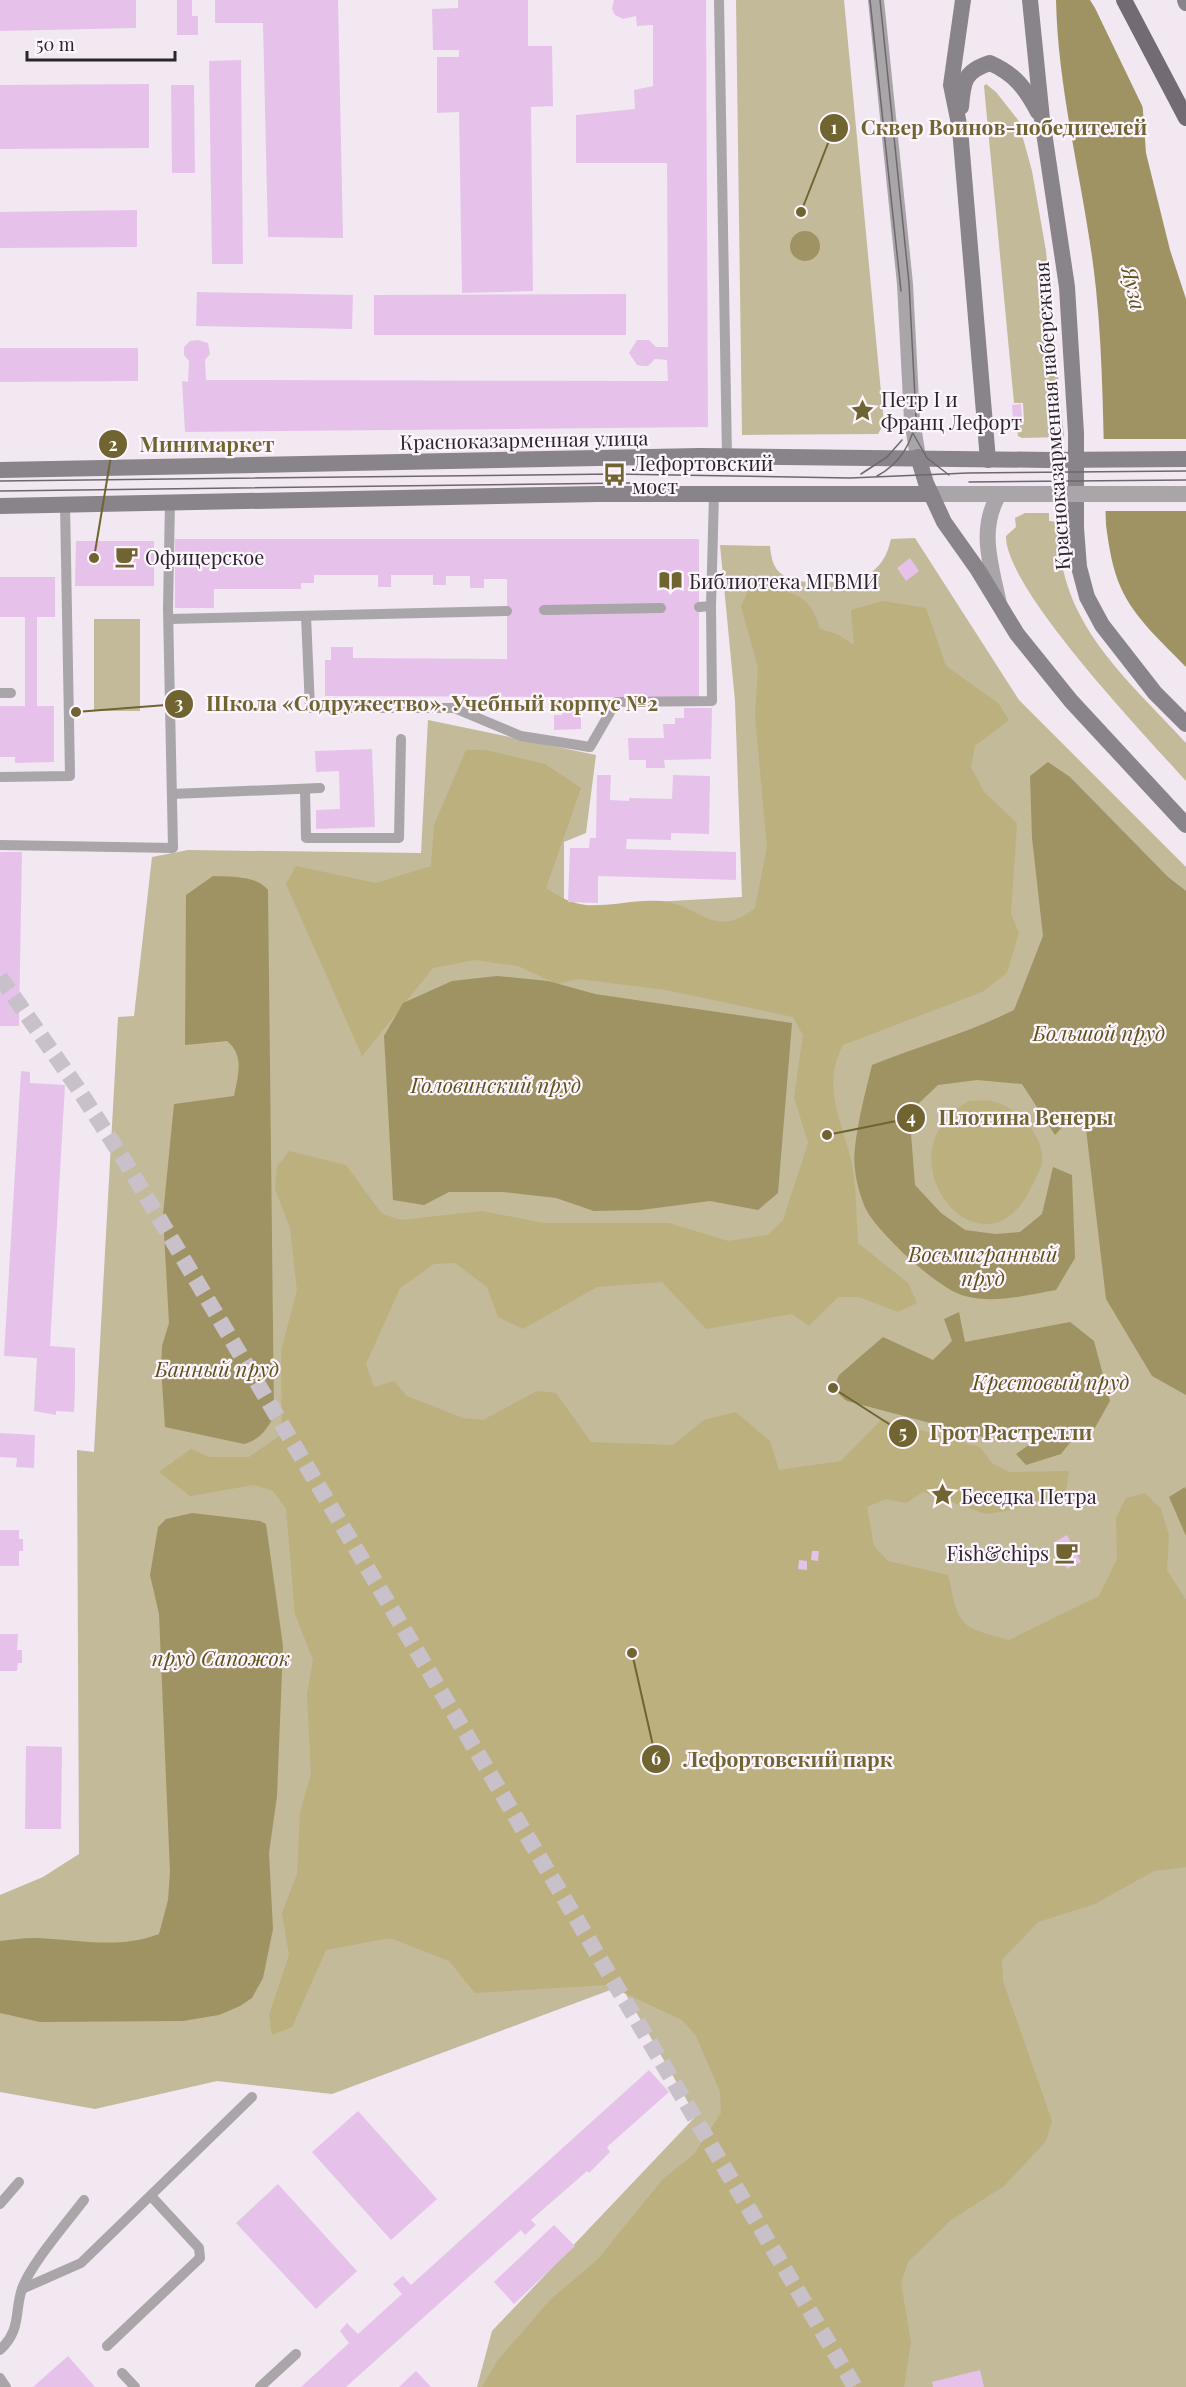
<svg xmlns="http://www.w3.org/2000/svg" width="1186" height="2387" font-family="'Playfair Display',serif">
  <rect width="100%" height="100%" fill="#f1e8f2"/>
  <g fill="#c2ba99">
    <path d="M736 0H844L884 424 878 434 742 435Z"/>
    <path d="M986 84 996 92 1018 120 1032 171 1046 251 1064 437 1022 438 1018 436 1016 422 1024 421 1023 403H1014L984 86Z"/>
    <path d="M1049 513V521L1059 522C1055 621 1126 677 1186 743V781C1147 737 1005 589 1006 536L1016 527 1015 518 1025 513Z"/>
    <path d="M915 538 1019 700 1186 867V2387H477L492 2331 696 2116 621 1986 332 2094 217 2081 95 2109 0 2092V1895L43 1877 79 1854 77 1450 94 1452 118 1017 134 1016 152 857 188 850 421 853 428 720 596 755 586 833 564 842V907L742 897 735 701 720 545 770 546C771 557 773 569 783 575 793 582 807 582 819 582 855 583 882 579 891 539Z"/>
    <rect x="94" y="619" width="46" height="92"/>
  </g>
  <g fill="#bcb07f">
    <path d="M750 587C785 590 810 590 820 629L837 634 854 645 851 610 883 601 926 608 946 666 998 703 1009 720 975 746 971 767 984 792 1017 823 1011 914 1019 933 1007 973 982 992 843 1045C821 1086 841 1118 851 1160 857 1186 856 1216 858 1243L908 1283 917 1303 898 1312 859 1297H838L809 1326 792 1314 706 1329 662 1282 597 1287 523 1329 498 1317 487 1287 455 1263 434 1264 400 1288 366 1364 374 1387 394 1381 407 1396 463 1418 483 1420 537 1391 556 1393 591 1442 673 1445 704 1420 736 1412 770 1441 779 1470 841 1461 882 1419 980 1447 992 1463 1009 1472 1069 1471 1066 1492 1006 1511 986 1514 923 1492 906 1503 886 1499 867 1507 874 1546 888 1561 948 1575C960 1627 957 1626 1009 1640L1099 1596 1117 1559 1116 1518 1126 1498 1145 1493 1161 1509 1169 1535 1167 1570 1186 1600V1867L1154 1871 1095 1904 1038 1922 1002 1960 1003 1981 1052 2121 1046 2141 1004 2186 951 2220 908 2262 901 2283 911 2342 904 2387H482L497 2361 551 2299 598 2259 662 2180 694 2154 721 2113 720 2092 696 2036 682 2020 607 1985 475 1993 449 1961 390 1938 326 1950 292 2027 272 2035 269 2015 289 1955 282 1913 297 1874 300 1813 311 1774 307 1694 313 1660 295 1614 286 1509 273 1491 254 1485 190 1496 159 1472 191 1449 209 1457H249L282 1434 281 1351 297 1290 290 1228 275 1189 277 1167 289 1151 346 1165 382 1214 401 1220 482 1211 543 1223H669L728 1241 768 1235 783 1220 808 1143 794 1097 803 1035 793 1017 666 990 578 979 557 984 518 966 475 960 433 968 362 1056 286 884 296 866 376 883 431 866 434 825 466 750H485L545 764 581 788 546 888C591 920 613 898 661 901 699 904 714 941 755 908L767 847 755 715 758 668 741 606Z"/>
    <path d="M969 1101C976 1101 984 1100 991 1101 1018 1105 1053 1144 1039 1172 1032 1186 1025 1203 1012 1214 959 1258 886 1147 969 1101Z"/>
  </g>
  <g fill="#9f9363">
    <path d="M1056 0H1135L1146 153 1170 250 1186 299V667C1164 644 1134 618 1121 588 1112 568 1109 547 1106 525 1103 447 1104 367 1096 289 1086 192 1058 97 1056 0Z"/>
    <circle cx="805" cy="246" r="15"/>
    <path d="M1048 762 1070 777 1168 877 1186 891V1395L1152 1376 1106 1299 1086 1129 1073 1115 1055 1135 1022 1084 977 1080 938 1085 918 1104 910 1121 915 1185 941 1213 965 1230 995 1234 1020 1232 1042 1214 1053 1167 1072 1175 1075 1258 1056 1290C1026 1295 995 1304 965 1296 939 1290 882 1236 868 1213 862 1203 856 1182 855 1169 851 1146 866 1090 872 1065 919 1046 968 1033 1014 1010L1043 936 1032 838 1030 776Z"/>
    <path d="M213 876C229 877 257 875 268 890L274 1416C267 1429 260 1440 244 1444L165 1427 161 1368 162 1346 169 1323 163 1215 174 1104 234 1096C238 1075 245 1056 227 1041L185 1045 186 895Z"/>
    <path d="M497 976 548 981 595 994 792 1023 778 1193 758 1210 710 1201 641 1210 594 1211 556 1198 503 1192H449L424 1205 393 1200 384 1036 403 1003 452 981Z"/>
    <path d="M959 1312 965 1342 1070 1322 1094 1341 1110 1401 1092 1433 1073 1439 1061 1454 1026 1465 1016 1454 1036 1440V1432L1004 1427 987 1438 847 1401C837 1394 833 1388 839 1375L883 1337 933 1360 952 1341 944 1319Z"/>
    <path d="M1185 1487 1186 1490V1536L1169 1497Z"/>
    <path d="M192 1513 260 1521 266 1524 283 1646 277 1796 269 1853 273 1929 263 1978 252 1998 240 2006 219 2015 183 2021 40 2022 0 2013V1941C11 1940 22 1938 33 1938 78 1939 116 1950 159 1934L168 1900 170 1872 159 1614 150 1575 158 1527 166 1519Z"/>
  </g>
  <g fill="#f1e8f2">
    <path d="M1090 0H1138L1147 116 1095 8Z"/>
    <path d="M1100 439H1186V511H1102Z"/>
  </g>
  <g fill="#e6c2ea">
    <path d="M0 0H136V28L0 31Z"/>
    <path d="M177 0H192V16H198V35H177Z"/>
    <path d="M215 0H338L343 238 268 237 263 23H215Z"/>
    <path d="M458 0H528V46H552L553 106 531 107 533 291 462 293 459 112 437 113V57H459V50H433L432 9 458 8Z"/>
    <path d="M614 0H706L708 427 185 432 182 381 188 382 189 361 184 355V347L190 341 198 340 208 343 210 354 205 360 206 380 668 381 667 360 655 359 648 366H643L637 365 629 353 637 340H649L656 347H668L667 163H576V115L635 109 634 90 653 86V25L637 26 636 16 623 19 615 15 612 9Z"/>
    <path d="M241 60 243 264H212L209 61Z"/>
    <path d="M149 84V148L0 149V85Z"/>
    <path d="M171 85H194L195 173H172Z"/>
    <path d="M137 210V247L0 248V212Z"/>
    <path d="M197 292 353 295 352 329 196 326Z"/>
    <path d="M626 294V335H374V295Z"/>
    <path d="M0 348H138V381L0 382Z"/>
    <path d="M1021 404 1022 420H1013L1012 405Z"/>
    <path d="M175 539H699V697H573V712H581V729L554 730V715H562V697L325 696V660H331V647H353V658L507 659V579H484V588H470V576H446V585H433V575H391V587H378V575H314V583H301V589H214V608H175Z"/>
    <path d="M76 541H154V586H75Z"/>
    <path d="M910 558 919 571 906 581 897 568Z"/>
    <path d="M0 577H55V617H37V706H54V762L15 763V757H0V706H25V617H0Z"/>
    <path d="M809 578 822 579 821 587 808 586Z"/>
    <path d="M836 578H846V587L835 586Z"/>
    <path d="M684 708H712L711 759 664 760 665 768H646V760H629L628 738H664L663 724H675V718H684Z"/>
    <path d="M372 749 375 827 316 829V810L340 809 339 771 316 772 315 751Z"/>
    <path d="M597 775H611L610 800 629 801V798L672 799 673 775 710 776 709 834 671 833V840L627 839 626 849 736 852V880L598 876V903L568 902 570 848H589L590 838H596Z"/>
    <path d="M0 852H22L19 1026H0Z"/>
    <path d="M21 1071 30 1072V1083L65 1085 50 1346 75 1348V1388L74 1412 56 1411V1415L34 1411 37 1358 4 1356Z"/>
    <path d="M0 1433 35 1435 34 1468 16 1467 17 1458 0 1457Z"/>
    <path d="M0 1530H19V1539H23V1551H19V1566H0Z"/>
    <path d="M1067 1535 1081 1562 1067 1569 1053 1543Z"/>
    <path d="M812 1551H819L818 1561 811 1560Z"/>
    <path d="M799 1560 807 1561V1570L798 1569Z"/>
    <path d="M0 1634H18L17 1650H22V1663H18L17 1671H0Z"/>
    <path d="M26 1746 62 1747 61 1829H25Z"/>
    <path d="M649 2070 669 2092 607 2147 610 2152 589 2173 587 2171 531 2220 536 2225 525 2235 521 2230 346 2387H301L349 2343 340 2331 347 2323 358 2334 402 2294 393 2284 403 2276 411 2285Z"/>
    <path d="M358 2111 437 2199 391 2240 312 2152Z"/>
    <path d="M278 2184 357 2271 316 2309 236 2223Z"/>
    <path d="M554 2225 575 2246 514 2304 494 2282Z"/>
    <path d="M68 2356 95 2387H33Z"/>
    <path d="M980 2370 984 2387H933L932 2382Z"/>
    <path d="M416 2371 431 2387H399Z"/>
  </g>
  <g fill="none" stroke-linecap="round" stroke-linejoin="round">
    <path stroke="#c9c1ca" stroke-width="16" stroke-dasharray="16 8" stroke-linecap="butt" d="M0 977 77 1087 128 1166 855 2387"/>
    <g stroke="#a9a5a9" stroke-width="10">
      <path d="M719 0 727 457"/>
      <path d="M699 607 711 606 714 494"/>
      <path d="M544 610 661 608"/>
      <path d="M306 616 310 708H454L521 736 590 747 616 702 712 701 711 606"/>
      <path d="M169 619 507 611"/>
      <path d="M0 693H11"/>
      <path d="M0 777 70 776 65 504"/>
      <path d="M305 789 306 838H399L401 739"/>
      <path d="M172 794 320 788"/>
      <path d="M0 845 173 848 168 609 170 501"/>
      <path d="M0 2204 19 2182"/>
      <path d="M22 2289 81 2263 252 2097"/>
      <path d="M107 2346 200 2258 199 2248 151 2196"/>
      <path d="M0 2350C22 2329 14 2312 22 2289 30 2265 68 2221 84 2200"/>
      <path d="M122 2373 135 2387"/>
      <path d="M0 2378 6 2387"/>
      <path d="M260 2387 296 2354"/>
    </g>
    <g stroke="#a9a5a9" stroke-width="16">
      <path d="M876 0 905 284 912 420 918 457"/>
      <path d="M931 494H1049"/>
      <path d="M999 494C978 530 991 565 999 604"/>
    </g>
    <g stroke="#89838a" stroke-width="16">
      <path d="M963 0 951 85 960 129 988 460"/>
      <path d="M1030 0 1042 119 1067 287 1076 433V528L1079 567 1087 597 1102 625 1155 693 1186 724"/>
      <path d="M1185 0 1186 3"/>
      <path d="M961 107C963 82 964 71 990 63 1015 74 1026 89 1038 112"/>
      <path d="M918 457 926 483 944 522 978 570 1017 634 1071 701 1186 825"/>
      <path d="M0 470 700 456 1049 460"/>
      <path d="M0 506 598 494H931"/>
    </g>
    <path stroke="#726b73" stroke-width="16" d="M1124 0 1186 118"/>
    <g stroke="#6d686d" stroke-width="1.5">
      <path d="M870 0 901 291"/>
      <path d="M911 430 927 458 949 475"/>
      <path d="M861 474 887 457 902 440"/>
      <path d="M877 476C900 464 913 442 916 417L909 283 880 0"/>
      <path d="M0 481 614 474 850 478 968 473 1186 471"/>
      <path d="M969 482 1186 480"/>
      <path d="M0 491 630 483"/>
    </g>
    <path stroke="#a9a5a9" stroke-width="16" d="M1049 494H1186"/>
    <path stroke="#89838a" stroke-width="16" d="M1049 460 1186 459"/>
  </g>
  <defs>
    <symbol id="sight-bare" viewBox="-9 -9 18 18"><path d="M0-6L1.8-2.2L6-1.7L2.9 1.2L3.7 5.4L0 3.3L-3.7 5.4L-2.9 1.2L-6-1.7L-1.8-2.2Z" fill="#706431" stroke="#fef5ff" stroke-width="2.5" paint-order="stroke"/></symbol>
    <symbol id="bus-bare" viewBox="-9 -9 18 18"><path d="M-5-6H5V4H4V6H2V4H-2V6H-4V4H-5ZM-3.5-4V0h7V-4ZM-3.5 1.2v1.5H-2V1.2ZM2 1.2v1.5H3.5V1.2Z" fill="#706431" stroke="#fef5ff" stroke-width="2.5" paint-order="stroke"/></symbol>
    <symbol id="cafe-bare" viewBox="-9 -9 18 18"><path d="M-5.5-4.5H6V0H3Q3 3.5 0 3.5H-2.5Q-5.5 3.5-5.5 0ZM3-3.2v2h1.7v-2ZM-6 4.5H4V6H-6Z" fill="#706431" stroke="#fef5ff" stroke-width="2.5" paint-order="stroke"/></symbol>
    <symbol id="library-bare" viewBox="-9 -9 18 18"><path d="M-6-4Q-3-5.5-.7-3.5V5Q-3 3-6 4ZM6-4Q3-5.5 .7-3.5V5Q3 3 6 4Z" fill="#706431" stroke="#fef5ff" stroke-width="2.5" paint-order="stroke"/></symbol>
  </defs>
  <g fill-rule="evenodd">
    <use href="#sight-bare" x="846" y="394" width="33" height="33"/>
    <use href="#bus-bare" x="598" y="458" width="33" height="33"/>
    <use href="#cafe-bare" x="110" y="540" width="33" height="33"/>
    <use href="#library-bare" x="654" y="564" width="33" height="33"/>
    <use href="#sight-bare" x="926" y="1478" width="33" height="33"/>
    <use href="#cafe-bare" x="1050" y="1536" width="33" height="33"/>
  </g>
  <g text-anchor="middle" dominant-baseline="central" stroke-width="4.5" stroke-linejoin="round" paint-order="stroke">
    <g font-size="20" fill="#292629" stroke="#fef5ff" text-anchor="start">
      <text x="881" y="398">Петр I и<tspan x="881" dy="23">Франц Лефорт</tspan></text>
      <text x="632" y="462">Лефортовский<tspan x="632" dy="23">мост</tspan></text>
      <text x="145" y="556">Офицерское</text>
      <text x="689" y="580">Библиотека МГВМИ</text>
      <text x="961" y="1495">Беседка Петра</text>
      <text x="1049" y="1552" text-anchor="end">Fish&amp;chips</text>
    </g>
    <g font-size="20" fill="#292629" stroke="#fef5ff">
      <text transform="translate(1051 416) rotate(-94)">Красноказарменная набережная</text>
      <text transform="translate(524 439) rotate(-1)">Красноказарменная улица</text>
    </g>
    <g font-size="21" font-style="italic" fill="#5e5117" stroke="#fef5ff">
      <text transform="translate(1135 288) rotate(77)">Яуза</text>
      <text x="1099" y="1032">Большой пруд</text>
      <text x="496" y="1084">Головинский пруд</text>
      <text x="983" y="1253">Восьмигранный<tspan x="983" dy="24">пруд</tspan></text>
      <text x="217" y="1368">Банный пруд</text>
      <text x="1051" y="1381">Крестовый пруд</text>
      <text x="221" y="1657">пруд Сапожок</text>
    </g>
  </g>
  <path fill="none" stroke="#706431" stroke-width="2" d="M801 212L834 128M94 558L113 444M76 712L179 704M827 1135L911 1118M833 1388L903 1433M632 1653L656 1759"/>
  <g fill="#706431" stroke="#fef5ff" stroke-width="2">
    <circle cx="801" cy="212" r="6"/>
    <circle cx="94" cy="558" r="6"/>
    <circle cx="76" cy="712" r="6"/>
    <circle cx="827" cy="1135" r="6"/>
    <circle cx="833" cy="1388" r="6"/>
    <circle cx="632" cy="1653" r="6"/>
    <circle cx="834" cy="128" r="15"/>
    <circle cx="113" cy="444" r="15"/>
    <circle cx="179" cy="704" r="15"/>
    <circle cx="911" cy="1118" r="15"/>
    <circle cx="903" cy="1433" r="15"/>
    <circle cx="656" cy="1759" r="15"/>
  </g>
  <g font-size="18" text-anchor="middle" font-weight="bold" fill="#fff">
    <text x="834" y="134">1</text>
    <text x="113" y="451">2</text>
    <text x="179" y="710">3</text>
    <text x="911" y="1124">4</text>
    <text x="903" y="1439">5</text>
    <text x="656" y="1765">6</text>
  </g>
  <g font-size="21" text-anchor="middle" font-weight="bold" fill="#706431" stroke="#fef5ff" stroke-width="4.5" stroke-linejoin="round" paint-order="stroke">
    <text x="1004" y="135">Сквер Воинов-победителей</text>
    <text x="207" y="452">Минимаркет</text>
    <text x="432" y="711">Школа «Содружество». Учебный корпус №2</text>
    <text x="1026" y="1125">Плотина Венеры</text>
    <text x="1011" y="1440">Грот Растрелли</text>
    <text x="788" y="1767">Лефортовский парк</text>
  </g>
  <path d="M27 51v9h148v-9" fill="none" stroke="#292629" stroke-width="3"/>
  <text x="36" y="51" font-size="18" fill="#292629" stroke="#fef5ff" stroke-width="4.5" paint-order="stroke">50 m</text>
</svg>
